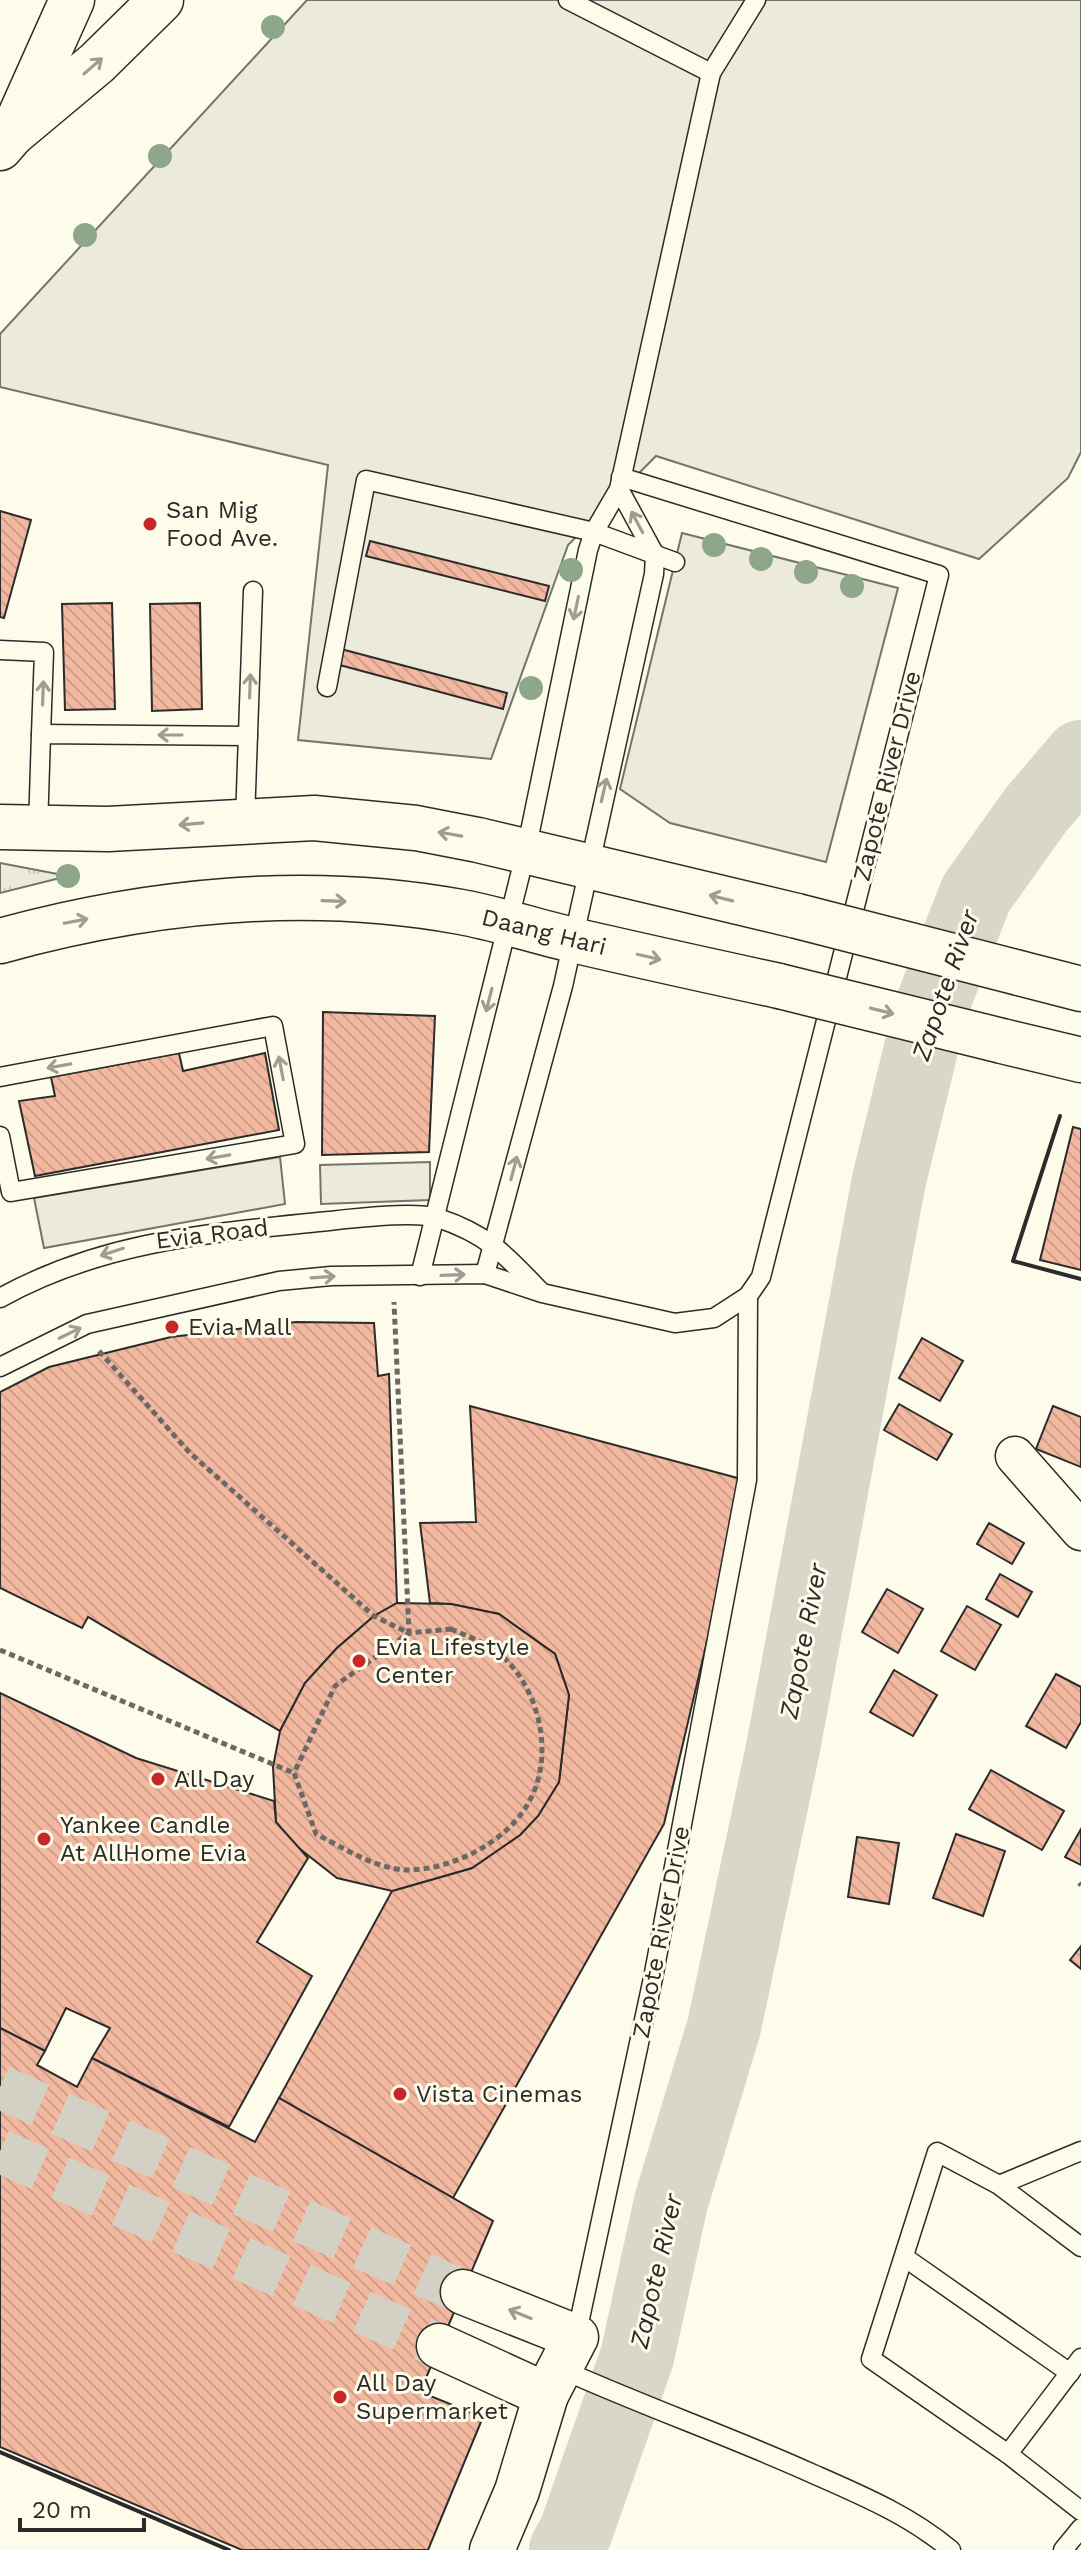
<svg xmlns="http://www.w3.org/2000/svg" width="1081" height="2550" font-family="'Work Sans',sans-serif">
  <defs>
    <pattern id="grass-tufts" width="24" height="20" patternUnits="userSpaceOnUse" patternTransform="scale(2)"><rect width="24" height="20" fill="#ecebdb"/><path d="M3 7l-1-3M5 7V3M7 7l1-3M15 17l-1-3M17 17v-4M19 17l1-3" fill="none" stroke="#cbcabc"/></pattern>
    <pattern id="building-back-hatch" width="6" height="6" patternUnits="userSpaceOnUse" patternTransform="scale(2)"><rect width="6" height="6" fill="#f2b8a0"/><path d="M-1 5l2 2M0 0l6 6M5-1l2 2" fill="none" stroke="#d09e8a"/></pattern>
  </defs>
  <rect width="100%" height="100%" fill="#fdfbea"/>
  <path fill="url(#grass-tufts)" stroke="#74746e" stroke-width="2" d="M0 863 68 876 0 893Z"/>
  <g fill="#eceadb" stroke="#74746e" stroke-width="2">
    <path d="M307 0H1081V452L1068 478 979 559 656 456 568 545 491 759 298 740 328 465 0 387V334Z"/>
    <path d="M682 533 898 588 826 862 670 823 620 789Z"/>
    <path d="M280 1157 285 1204 44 1248 34 1198Z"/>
    <path d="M430 1162V1200L321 1204 320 1165Z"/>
  </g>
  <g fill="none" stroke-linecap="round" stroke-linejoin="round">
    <path stroke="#d8d7c9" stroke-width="74" d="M566 2550 576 2531 637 2357 671 2202 724 2027 783 1748 889 1180 931 1008 976 894 1035 811 1081 757"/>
  </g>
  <g fill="url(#building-back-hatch)" stroke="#2b2b2b" stroke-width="2">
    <path d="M0 511 31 520 4 618 0 617Z"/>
    <path d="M370 541 549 586 545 601 366 556Z"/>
    <path d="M112 603 115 709 65 710 62 604Z"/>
    <path d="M200 603 202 709 152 711 150 604Z"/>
    <path d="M341 649 507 693 503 709 336 664Z"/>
    <path d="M323 1012 435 1016 429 1152 322 1155Z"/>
    <path d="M179 1053 183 1071 265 1053 279 1130 35 1176 19 1101 55 1096 51 1077Z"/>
    <path d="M1073 1127 1081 1129V1270L1040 1260Z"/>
    <path d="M296 1322 374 1323 378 1376 389 1374 397 1603 374 1616 337 1648 305 1683 280 1731 88 1617 82 1628 0 1588V1392L49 1367 171 1337Z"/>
    <path d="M922 1338 963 1361 940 1401 899 1378Z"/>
    <path d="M899 1404 952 1434 937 1460 884 1430Z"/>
    <path d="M470 1406 745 1480 664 1824 453 2198 279 2098 392 1891 472 1868 520 1835 538 1816 559 1782 569 1695 555 1654 499 1614 451 1604 430 1603 420 1523 476 1522Z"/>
    <path d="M1053 1406 1081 1417V1467L1036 1449Z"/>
    <path d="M989 1523 1024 1543 1012 1564 977 1544Z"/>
    <path d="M1000 1574 1032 1592 1018 1617 986 1599Z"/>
    <path d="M887 1589 923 1609 898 1653 862 1632Z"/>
    <path d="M397 1603 451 1604 499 1614 555 1654 569 1695 559 1782 538 1816 520 1835 472 1868 392 1891 337 1878 291 1842 276 1822 273 1767 280 1731 305 1683 337 1648 374 1616Z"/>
    <path d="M967 1606 1001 1625 975 1670 941 1651Z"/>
    <path d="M894 1670 937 1695 913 1736 870 1712Z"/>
    <path d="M1056 1674 1081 1687V1722L1066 1748 1026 1726Z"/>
    <path d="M0 1693 136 1758 274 1801 276 1822 308 1858 257 1942 312 1976 229 2127 92 2058 110 2028 66 2008 45 2051 0 2028Z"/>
    <path d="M991 1770 1064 1811 1042 1850 969 1809Z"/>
    <path d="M1081 1829V1865L1065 1857Z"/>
    <path d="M956 1834 1005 1851 983 1916 933 1898Z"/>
    <path d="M857 1837 899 1843 889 1904 848 1897Z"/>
    <path d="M1081 1946V1969L1070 1960Z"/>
    <path d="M0 2028 45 2051 37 2065 77 2087 92 2058 255 2142 279 2098 493 2221 420 2392 483 2417 428 2550H242L0 2447Z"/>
  </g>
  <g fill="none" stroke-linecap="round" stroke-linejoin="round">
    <g stroke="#d3d1c4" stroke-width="44" stroke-dasharray="44 22" stroke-linecap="butt">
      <path d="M0 2087 463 2292"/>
      <path d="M0 2151 439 2346"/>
    </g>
    <defs>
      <g id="lane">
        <path d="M568 0 711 73"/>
        <path d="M0 650 44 652 41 734"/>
        <path d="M327 687 366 480 594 532 675 562"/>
        <path d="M245 820 253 591"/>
        <path d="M38 829 41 734 248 736"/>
        <path d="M0 1077 273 1026 295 1144 11 1192 0 1136"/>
        <path d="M485 1274 563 986 654 574 655 555 619 489"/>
        <path d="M420 1276 526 851 588 550 594 532 619 489 711 73 756 0"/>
        <path d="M0 1298C105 1240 212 1233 329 1221 355 1218 414 1211 438 1218 487 1234 506 1255 540 1291"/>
        <path d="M0 1367 87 1324 279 1281 331 1276 485 1274 542 1293 675 1323 714 1318 748 1296 761 1277 939 575 621 477"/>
        <path d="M999 2185 1081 2151"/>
        <path d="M1081 2247 999 2185 937 2152 871 2359 1008 2454 1081 2511"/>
        <path d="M904 2257 1070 2373"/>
        <path d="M576 2337 653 1978 747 1480 748 1296"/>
        <path d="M561 2369C643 2406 729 2436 811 2473 861 2495 909 2515 951 2550"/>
        <path d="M1008 2454 1081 2358"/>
        <path d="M1063 2550 1081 2528"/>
      </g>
      <path id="street" d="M1015 1456 1081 1531"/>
      <g id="secondary">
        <path d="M12 134 97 63 161 0"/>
        <path d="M463 2292 576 2337 546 2395 517 2491 492 2550"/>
        <path d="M439 2346 546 2395"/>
      </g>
      <g id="primary">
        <path d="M0 148 12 134 72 0"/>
        <path d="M0 827 108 829 314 818 416 828 478 840 797 916"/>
        <path d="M0 941C149 900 308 884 461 912 499 919 535 931 573 940 641 956 710 971 779 986"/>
        <path d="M1019 973 1081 989"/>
        <path d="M1002 1041 1081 1060"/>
      </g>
    </defs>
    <use href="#lane" stroke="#2b2b2b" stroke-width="21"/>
    <use href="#street" stroke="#2b2b2b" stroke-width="41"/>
    <use href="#secondary" stroke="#2b2b2b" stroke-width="47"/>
    <use href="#primary" stroke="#2b2b2b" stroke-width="47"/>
    <g stroke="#6a6964" stroke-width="5" stroke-dasharray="6 4" stroke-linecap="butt">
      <path d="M99 1351 190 1453 374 1616 409 1633 394 1302"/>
      <path d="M451 1629C466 1636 488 1643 500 1654 539 1688 555 1753 530 1800 509 1841 453 1870 407 1870 375 1869 344 1848 316 1834L294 1773 335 1686 409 1633Z"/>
      <path d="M0 1650 294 1773"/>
      <path d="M1079 1883 1081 1885"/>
    </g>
    <use href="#lane" stroke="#fdfbea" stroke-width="18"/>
    <use href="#street" stroke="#fdfbea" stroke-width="38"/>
    <use href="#secondary" stroke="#fdfbea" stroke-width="44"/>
    <use href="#primary" stroke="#fdfbea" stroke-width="44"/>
    <defs>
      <g id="primary-bridge">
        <path d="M797 916 1019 973"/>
        <path d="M779 986 1002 1041"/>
      </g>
    </defs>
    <use href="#primary-bridge" stroke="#2b2b2b" stroke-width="47" stroke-linecap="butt"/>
    <use href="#primary-bridge" stroke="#fdfbea" stroke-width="44"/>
    <g stroke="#2b2b2b" stroke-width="4">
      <path d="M1060 1116 1013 1261 1081 1279"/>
      <path d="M0 2452 229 2550"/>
    </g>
  </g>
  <g fill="#8ea78a">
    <circle cx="273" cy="27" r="12"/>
    <circle cx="160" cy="156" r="12"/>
    <circle cx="85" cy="235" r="12"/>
    <circle cx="714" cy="545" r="12"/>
    <circle cx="761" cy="559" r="12"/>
    <circle cx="571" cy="570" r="12"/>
    <circle cx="806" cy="572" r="12"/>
    <circle cx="852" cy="586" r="12"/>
    <circle cx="531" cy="688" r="12"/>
    <circle cx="68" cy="876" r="12"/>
  </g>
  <defs><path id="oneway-shaft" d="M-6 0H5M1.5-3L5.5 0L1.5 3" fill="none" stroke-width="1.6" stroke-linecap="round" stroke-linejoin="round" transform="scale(2)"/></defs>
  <g stroke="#9e9d94">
    <use href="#oneway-shaft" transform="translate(93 66) rotate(-41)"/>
    <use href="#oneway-shaft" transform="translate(637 522) rotate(-118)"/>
    <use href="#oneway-shaft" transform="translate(576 608) rotate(102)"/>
    <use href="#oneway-shaft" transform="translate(250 686) rotate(-88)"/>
    <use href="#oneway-shaft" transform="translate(43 693) rotate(-88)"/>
    <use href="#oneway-shaft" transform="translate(170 735) rotate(-180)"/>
    <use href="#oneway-shaft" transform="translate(604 790) rotate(-77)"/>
    <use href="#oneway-shaft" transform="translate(191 824) rotate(175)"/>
    <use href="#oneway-shaft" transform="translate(450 834) rotate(-170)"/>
    <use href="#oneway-shaft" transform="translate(721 898) rotate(-166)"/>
    <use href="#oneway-shaft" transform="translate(334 901) rotate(2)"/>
    <use href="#oneway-shaft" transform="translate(76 921) rotate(-11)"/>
    <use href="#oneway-shaft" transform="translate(649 957) rotate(13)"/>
    <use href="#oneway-shaft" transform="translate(489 1000) rotate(104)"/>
    <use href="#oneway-shaft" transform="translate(882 1011) rotate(14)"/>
    <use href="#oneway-shaft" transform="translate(59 1066) rotate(170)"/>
    <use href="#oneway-shaft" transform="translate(281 1068) rotate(-101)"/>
    <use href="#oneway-shaft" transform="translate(218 1157) rotate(170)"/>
    <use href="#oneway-shaft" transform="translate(514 1168) rotate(-75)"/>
    <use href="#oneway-shaft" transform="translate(112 1252) rotate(162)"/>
    <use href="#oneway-shaft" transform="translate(453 1275) rotate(-2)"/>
    <use href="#oneway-shaft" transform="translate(323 1277) rotate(-4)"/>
    <use href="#oneway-shaft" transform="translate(70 1333) rotate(-26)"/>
    <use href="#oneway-shaft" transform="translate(520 2314) rotate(-158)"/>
  </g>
  <g fill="#c62828" stroke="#fdfbea" stroke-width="3">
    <circle cx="150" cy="524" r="8"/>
    <circle cx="172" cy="1327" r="8"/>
    <circle cx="359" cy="1661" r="8"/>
    <circle cx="158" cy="1779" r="8"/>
    <circle cx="44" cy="1839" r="8"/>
    <circle cx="400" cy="2094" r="8"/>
    <circle cx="340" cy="2397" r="8"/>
  </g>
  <g text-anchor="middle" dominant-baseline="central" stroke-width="6" stroke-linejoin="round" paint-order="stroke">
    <g font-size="24" fill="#2b2b2b" stroke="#fdfbea" text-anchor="start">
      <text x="166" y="510">San Mig<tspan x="166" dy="28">Food Ave.</tspan></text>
      <text x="188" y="1327">Evia Mall</text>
      <text x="375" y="1647">Evia Lifestyle<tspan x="375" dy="28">Center</tspan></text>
      <text x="174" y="1779">All Day</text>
      <text x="60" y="1825">Yankee Candle<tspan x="60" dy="28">At AllHome Evia</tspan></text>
      <text x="416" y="2094">Vista Cinemas</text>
      <text x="356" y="2383">All Day<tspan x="356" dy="28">Supermarket</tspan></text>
    </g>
    <g font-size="24" fill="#2b2b2b" stroke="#fdfbea">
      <text transform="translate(887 776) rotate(-76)">Zapote River Drive</text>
      <text transform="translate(544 932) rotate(14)">Daang Hari</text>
      <text transform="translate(212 1234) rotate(-7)">Evia Road</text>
      <text transform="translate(661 1932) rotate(-79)">Zapote River Drive</text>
    </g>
    <g font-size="26" font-style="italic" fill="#2b2b2b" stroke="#fdfbea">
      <text transform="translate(945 985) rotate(-71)">Zapote River</text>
      <text transform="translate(803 1641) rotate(-79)">Zapote River</text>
      <text transform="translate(656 2271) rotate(-77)">Zapote River</text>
    </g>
  </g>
  <path d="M20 2518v12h124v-12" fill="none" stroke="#2b2b2b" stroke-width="4"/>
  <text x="32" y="2518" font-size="24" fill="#2b2b2b" stroke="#fdfbea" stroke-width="6" paint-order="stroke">20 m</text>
</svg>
